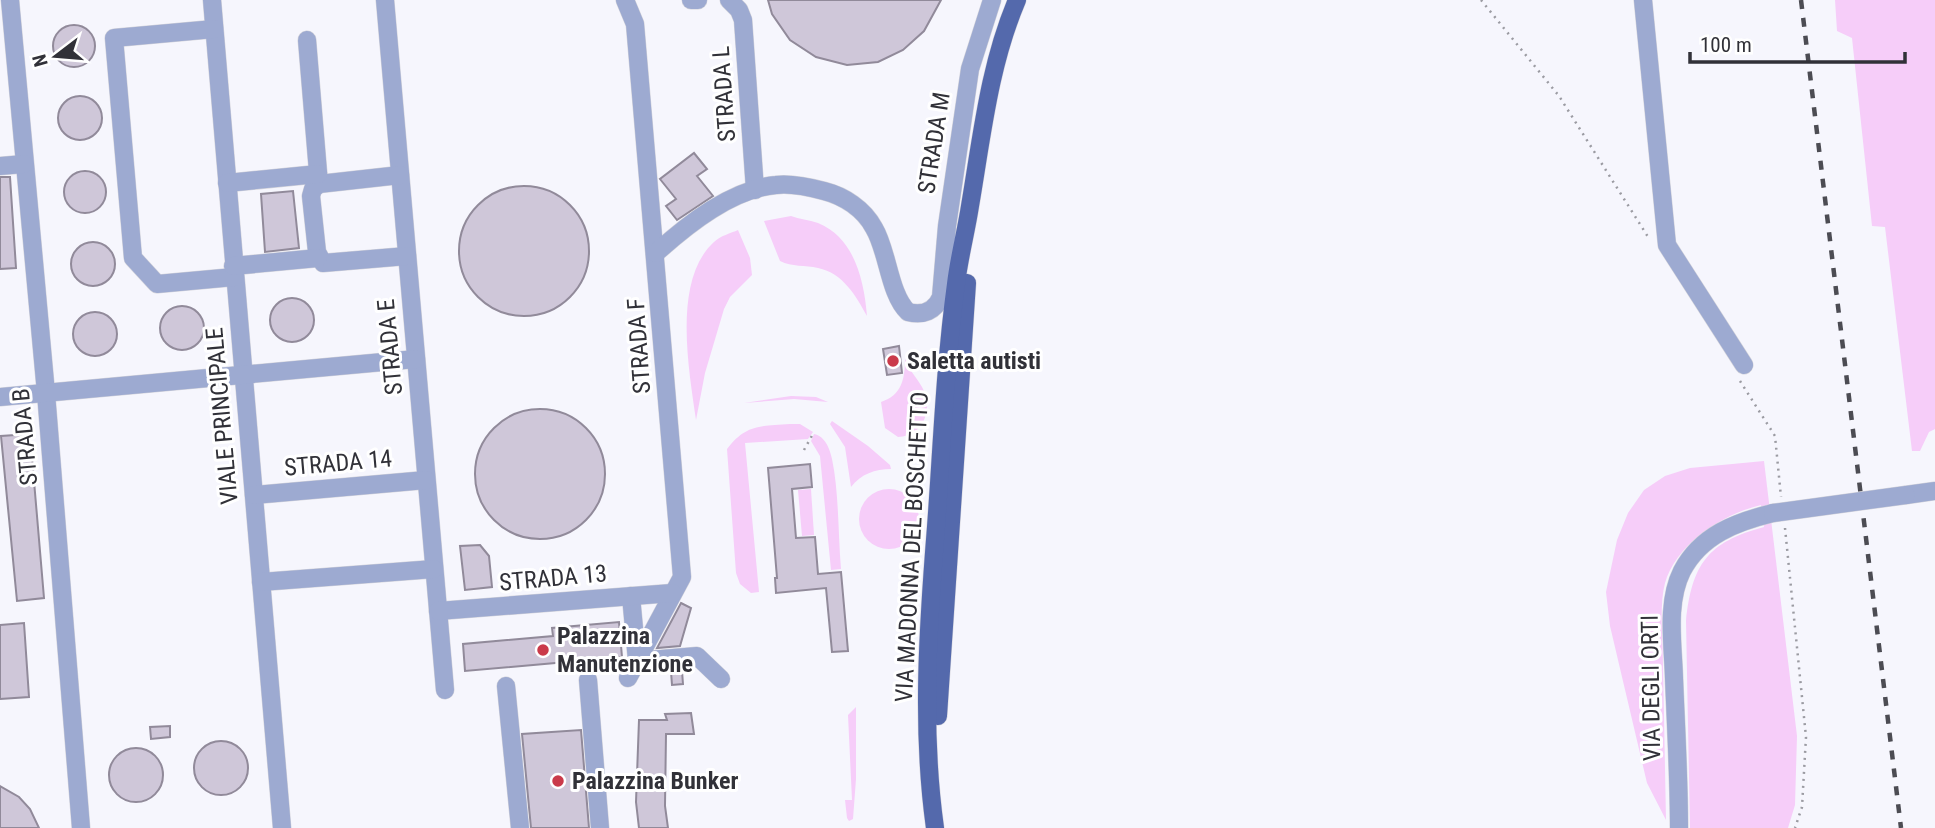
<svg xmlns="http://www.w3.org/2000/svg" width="1935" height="828" font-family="'Roboto Condensed',sans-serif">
  <rect width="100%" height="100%" fill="#f6f6fd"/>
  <g fill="#f6cdf9">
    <path d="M1835 0H1935V429L1929 432 1920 451H1912L1885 227 1872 226 1852 38 1837 31Z"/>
    <path d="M791 216C799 219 809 220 818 223 855 238 864 281 867 316 856 296 843 273 818 268 805 265 792 267 780 261L764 221Z"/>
    <path d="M738 230 750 258 752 275 730 297 724 309 705 373 696 420C689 370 672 280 714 242 720 236 731 233 738 230Z"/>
    <path d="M905 358C909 371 916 376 922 387 934 408 924 436 898 437L885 428 881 402C902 395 905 379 905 358Z"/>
    <path d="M791 396 816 397 828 402 794 399 744 403Z"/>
    <path d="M832 421 868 446 890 465 891 469C875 469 861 474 851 487L845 447 830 424Z"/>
    <path d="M790 424H800L813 432 808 439 745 443 759 592 751 593 740 584 736 573 727 449C746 424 761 426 790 424Z"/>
    <path d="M814 434C825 436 830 449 832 459 839 492 838 534 841 569L831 570 820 456 811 441Z"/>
    <path d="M1764 461 1797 736 1795 805 1788 828H1690L1686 621C1692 565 1707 542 1764 527L1761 505C1723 514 1677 543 1665 583 1659 606 1663 640 1663 664 1664 716 1665 768 1666 820L1647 783 1610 626 1606 592 1617 540 1628 513 1644 490 1665 476 1690 468Z"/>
    <path d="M811 489 814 535 802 536 798 490Z"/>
    <circle cx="889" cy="519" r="30"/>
    <path d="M856 707V779L853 819 849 821 847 818 845 800H852L848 715Z"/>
  </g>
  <g fill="#cfc7d9" stroke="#918a9a" stroke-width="2">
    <path d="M768 0H941L924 31 903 50 878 62 847 65 816 57 790 40 772 14Z"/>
    <circle cx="74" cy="46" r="21"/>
    <circle cx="80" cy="118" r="22"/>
    <path d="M694 153 707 169 697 176 713 196 677 220 666 206 676 199 660 179Z"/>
    <circle cx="85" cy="192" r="21"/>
    <path d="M0 177H10L16 268 0 269Z"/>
    <circle cx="524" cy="251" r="65"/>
    <path d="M293 191 299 248 265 252 261 194Z"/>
    <circle cx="93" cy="264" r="22"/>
    <circle cx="292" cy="320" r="22"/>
    <circle cx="182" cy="328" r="22"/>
    <circle cx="95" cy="334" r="22"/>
    <path d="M899 346 902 373 887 375 883 349Z"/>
    <circle cx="540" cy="474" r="65"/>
    <path d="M30 434 44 598 17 601 1 436Z"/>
    <path d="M810 464 812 487 792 489 796 538 815 537 818 574 841 572 848 651 832 652 826 588 776 593 775 578H777L768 468Z"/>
    <path d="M480 545 489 556 492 587 465 590 460 546Z"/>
    <path d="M681 603 691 608 680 646 657 648Z"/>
    <path d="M619 622 622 657 465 671 463 644 553 636 552 628Z"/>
    <path d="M24 623 29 697 0 699V625Z"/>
    <path d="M682 671 683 684 672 685 671 672Z"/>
    <path d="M691 713 694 734H666L665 806 668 828H639L636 802 639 720H667L665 714Z"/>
    <path d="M170 726V737L151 739 150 727Z"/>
    <path d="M581 730 589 828H531L522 734Z"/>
    <circle cx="221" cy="768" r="27"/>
    <circle cx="136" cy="775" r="27"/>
    <path d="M0 786 19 797 30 809 39 828H0Z"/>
  </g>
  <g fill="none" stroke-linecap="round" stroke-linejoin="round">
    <defs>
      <g id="minor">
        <path d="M10 0 46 393 81 828"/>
        <path d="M212 0 282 828"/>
        <path d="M385 0 445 690"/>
        <path d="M625 0 635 24 682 577 628 678"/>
        <path d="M691 0H698"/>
        <path d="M729 0 739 10 743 20 755 190"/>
        <path d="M1643 0 1667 245 1744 365"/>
        <path d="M214 29 114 38 133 258 157 284 234 277"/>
        <path d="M307 40 319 184"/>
        <path d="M0 166 24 164"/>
        <path d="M400 175 319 184 313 189 311 196 317 252 323 263 407 256"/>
        <path d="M227 183 318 174"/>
        <path d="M656 253C688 224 732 189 776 185 792 183 809 187 824 191 844 196 864 209 874 228 888 251 889 294 908 312 923 316 935 311 941 297L947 226 970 69 992 0"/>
        <path d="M233 266 318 258"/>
        <path d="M0 397 416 359"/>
        <path d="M254 495 426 480"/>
        <path d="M1906 495 1935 491"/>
        <path d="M261 582 434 569"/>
        <path d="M631 596 637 661 697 656 721 679"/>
        <path d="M438 611 672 593"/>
        <path d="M588 680 600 828"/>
        <path d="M506 686 520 828"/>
        <path d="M1679 828C1679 778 1676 728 1674 678 1673 644 1666 603 1682 571 1701 535 1736 522 1773 513"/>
      </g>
      <g id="major">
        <path d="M938 716 967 283"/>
        <path d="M935 828C921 728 928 627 936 527 942 446 945 365 956 284 959 258 966 232 970 206 982 136 989 66 1017 0"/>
      </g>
    </defs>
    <use href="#minor" stroke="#d3d3da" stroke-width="19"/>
    <use href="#major" stroke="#d3d3da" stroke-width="19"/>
    <g stroke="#9b9ba2" stroke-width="2.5" stroke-dasharray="2 5" stroke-linecap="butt">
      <path d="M1481 0 1559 96 1650 240"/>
      <path d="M1740 381 1775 436 1781 497"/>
      <path d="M804 450 814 432"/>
      <path d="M1785 528 1806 737 1802 807 1795 828"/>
    </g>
    <use href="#minor" stroke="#9daad1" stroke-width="18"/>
    <use href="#major" stroke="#5469ac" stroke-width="18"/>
    <path stroke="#4c4c53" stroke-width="4.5" stroke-dasharray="9 9" stroke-linecap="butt" d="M1801 0 1901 828"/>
    <defs>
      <path id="minor-bridge" d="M1773 513 1906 495"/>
    </defs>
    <use href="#minor-bridge" stroke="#d3d3da" stroke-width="19" stroke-linecap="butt"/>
    <use href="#minor-bridge" stroke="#9daad1" stroke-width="18"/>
  </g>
  <g fill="#ca3a4a" stroke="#fff" stroke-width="2.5">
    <circle cx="893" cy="361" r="7"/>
    <circle cx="543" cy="650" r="7"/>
    <circle cx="558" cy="781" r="7"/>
  </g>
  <g text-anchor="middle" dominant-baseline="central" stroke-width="6" stroke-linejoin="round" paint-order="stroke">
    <g font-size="24" fill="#313138" stroke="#fff">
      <text transform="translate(724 94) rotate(-94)">STRADA L</text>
      <text transform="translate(934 143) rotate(-81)">STRADA M</text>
      <text transform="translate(639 346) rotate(-94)">STRADA F</text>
      <text transform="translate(390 347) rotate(-95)">STRADA E</text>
      <text transform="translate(222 416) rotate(-95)">VIALE PRINCIPALE</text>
      <text transform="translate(25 437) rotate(-95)">STRADA B</text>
      <text transform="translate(338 463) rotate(-5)">STRADA 14</text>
      <text transform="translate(912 547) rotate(-87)">VIA MADONNA DEL BOSCHETTO</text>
      <text transform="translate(553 578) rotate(-5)">STRADA 13</text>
      <text transform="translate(1651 688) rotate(-91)">VIA DEGLI ORTI</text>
    </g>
    <g font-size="24" font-weight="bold" fill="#313138" stroke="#fff" text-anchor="start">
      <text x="907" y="361">Saletta autisti</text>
      <text x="557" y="636">Palazzina<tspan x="557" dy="28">Manutenzione</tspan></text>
      <text x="572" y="781">Palazzina Bunker</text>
    </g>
  </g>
  <g transform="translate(56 56) rotate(254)" stroke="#ffffff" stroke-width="5" paint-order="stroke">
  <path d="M0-5L12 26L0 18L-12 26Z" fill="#313138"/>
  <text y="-10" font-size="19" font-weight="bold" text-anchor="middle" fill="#313138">N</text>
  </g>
  <path d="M1690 52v10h215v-10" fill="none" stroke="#313138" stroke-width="3.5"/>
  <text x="1700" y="52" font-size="21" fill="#313138" stroke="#ffffff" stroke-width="5" paint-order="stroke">100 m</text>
</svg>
